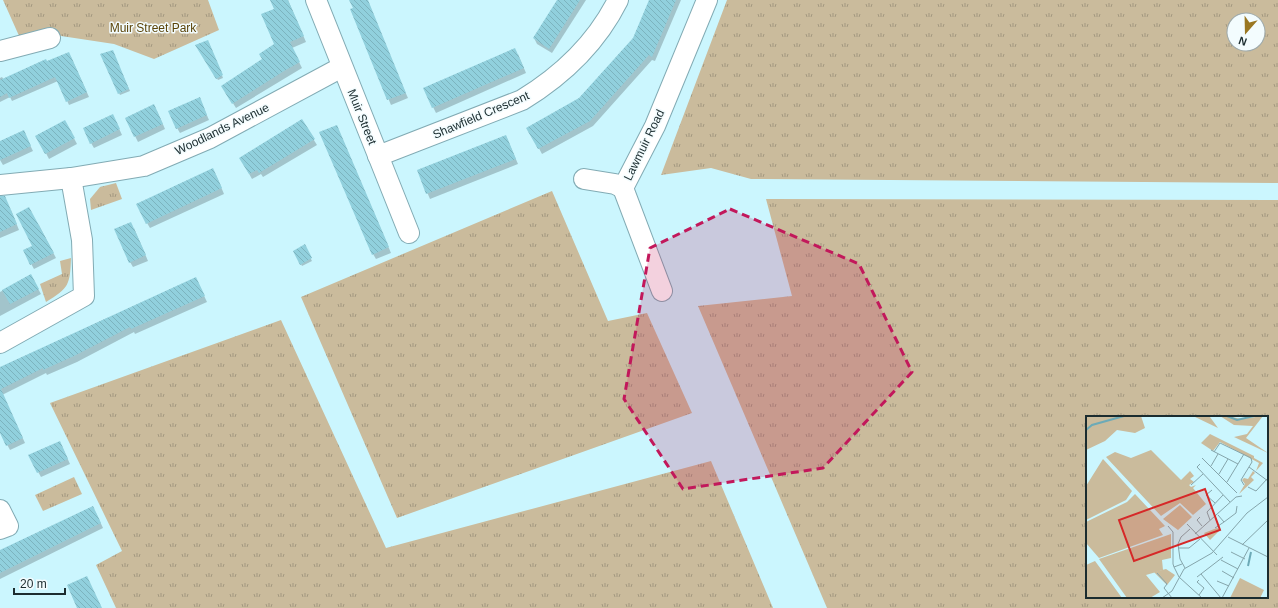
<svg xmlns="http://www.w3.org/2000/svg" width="1278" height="608" font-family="Arial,sans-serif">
  <defs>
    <pattern id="grass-tufts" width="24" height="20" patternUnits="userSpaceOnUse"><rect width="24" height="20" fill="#cabb9c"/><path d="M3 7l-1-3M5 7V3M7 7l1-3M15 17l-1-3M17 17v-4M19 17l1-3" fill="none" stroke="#a39880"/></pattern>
    <pattern id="building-back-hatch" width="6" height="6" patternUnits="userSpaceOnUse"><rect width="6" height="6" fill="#91d0dd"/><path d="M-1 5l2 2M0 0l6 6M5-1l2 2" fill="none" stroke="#7cb3be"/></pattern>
  </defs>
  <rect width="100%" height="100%" fill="#cbf6fe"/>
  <g fill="url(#grass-tufts)" fill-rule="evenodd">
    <path d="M3 0H208L219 30 154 59 114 44 48 34 20 38Z"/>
    <path d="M727 0H1278V183L751 179 711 168 661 175ZM1234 20H1258V44H1234Z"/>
    <path d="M116 183 122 199 91 210 90 199 100 187Z"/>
    <path d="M552 191 608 321 647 313 692 413 397 518 301 297Z"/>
    <path d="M766 199 1278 200V608H827L698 306 792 296ZM1087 417H1267V597H1087Z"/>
    <path d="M71 258C70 285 69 288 46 302L40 284 62 274 60 261Z"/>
    <path d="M281 320 386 548 711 461 773 608H116L96 565 122 551 50 403Z"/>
    <path d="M74 477 82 494 43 511 35 495Z"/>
  </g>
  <g fill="#0003">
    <path d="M271 0H288L306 42 292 48 302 68 236 108 222 86 263 60 276 45 275 10Z"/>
    <path d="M350 0H363L408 98 391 105 351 10 354 9Z"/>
    <path d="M558 0H586L552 53 537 44 534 38Z"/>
    <path d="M651 0H681L655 61 652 60 593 126 542 154 528 128 579 99 634 38Z"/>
    <path d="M209 43 223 78 218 80 197 46Z"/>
    <path d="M113 53 130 91 120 95 119 93Z"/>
    <path d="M518 54 526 73 436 113 433 107Z"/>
    <path d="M71 57 89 97 69 105 58 81 12 101 10 97 0 102V78L2 77 4 80Z"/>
    <path d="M202 104 209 120 180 133 177 128Z"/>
    <path d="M157 111 165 129 138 142 126 118Z"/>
    <path d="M115 120 122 135 94 148 91 143Z"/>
    <path d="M302 121 317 145 263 177 261 174 252 179 240 158Z"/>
    <path d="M68 127 77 144 49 159 37 136Z"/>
    <path d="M339 131 391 253 376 259 373 254Z"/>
    <path d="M506 136 518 164 430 199 418 171Z"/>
    <path d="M26 137 33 151 3 165 0 160V142Z"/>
    <path d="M216 175 224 194 150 228 147 223Z"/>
    <path d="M0 209 11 210 19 230 0 238Z"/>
    <path d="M37 225H39L41 229 56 258 34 269 24 251 34 246Z"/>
    <path d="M134 228 148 261 133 267 130 262Z"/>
    <path d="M304 246 312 261 302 266 294 251Z"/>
    <path d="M31 276 41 294 0 316V292Z"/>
    <path d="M198 283 207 302 135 334 134 332 77 362 47 375 46 373 2 395 0 391V369L107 318V319Z"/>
    <path d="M0 411 11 413 25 443 10 450 0 431Z"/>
    <path d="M60 442 70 464 41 477 29 456Z"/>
    <path d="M96 513 103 528 0 579V551Z"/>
  </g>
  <g fill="url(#building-back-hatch)">
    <path d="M270 0H288L304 36 290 42 300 62 284 71 232 104 221 86 262 59 259 54 274 44 261 14 274 9Z"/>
    <path d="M349 0H368L406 93 387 100 350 9 353 8Z"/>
    <path d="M557 0H580L549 49 533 38Z"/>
    <path d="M649 0H676L652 57 649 55 590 121 538 149 526 128 579 98 633 38Z"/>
    <path d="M208 40 223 75 216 79 195 45Z"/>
    <path d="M515 48 524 68 432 108 423 88Z"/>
    <path d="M113 50 129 89 118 94 100 54Z"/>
    <path d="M69 52 87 92 66 102 55 77 9 98 7 93 0 97V80L46 59 47 61Z"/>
    <path d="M200 97 207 115 176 129 168 111Z"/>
    <path d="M154 104 163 124 134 137 125 118Z"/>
    <path d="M113 114 120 129 90 144 83 128Z"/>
    <path d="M302 119 315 139 259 173 257 170 249 174 239 158Z"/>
    <path d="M65 120 75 138 45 154 35 136Z"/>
    <path d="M337 125 389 247 372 255 319 132Z"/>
    <path d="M24 130 31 146 0 160V141Z"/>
    <path d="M506 135 516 159 426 194 417 170Z"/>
    <path d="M213 168 222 188 146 224 136 204Z"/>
    <path d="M0 196H5L17 224 0 232Z"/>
    <path d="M29 207 54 253 30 265 23 250 32 246 16 214Z"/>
    <path d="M131 222 146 255 129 263 114 229Z"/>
    <path d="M305 244 312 258 300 265 293 251Z"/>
    <path d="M31 274 39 289 10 304 2 290Z"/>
    <path d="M196 277 205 296 131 329 130 327 74 356 43 370V368L1 389 23 438 6 446 0 433V367Z"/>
    <path d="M60 441 68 459 37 473 28 455Z"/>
    <path d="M93 506 101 523 0 573V550Z"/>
    <path d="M87 576 102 608H77L67 585Z"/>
  </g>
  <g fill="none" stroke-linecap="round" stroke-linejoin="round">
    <defs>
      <g id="minor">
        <path d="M316 0 409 233"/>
        <path d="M0 51 50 38"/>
        <path d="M378 156 522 100C563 75 596 44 618 0"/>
        <path d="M584 179 615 184 623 188"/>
        <path d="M0 185 71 178 144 166 210 138 342 67"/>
        <path d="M662 291 623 188 655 126 707 0"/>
        <path d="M0 343 84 296 82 240 71 178"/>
        <path d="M0 510 8 526 0 529"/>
      </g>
    </defs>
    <use href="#minor" stroke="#82abb4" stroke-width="22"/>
    <use href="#minor" stroke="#fff" stroke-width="20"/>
  </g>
  <path fill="#c2185b" fill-opacity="0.2" stroke="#c2185b" stroke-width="3" stroke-dasharray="8 5" stroke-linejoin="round" d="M730 209 859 264 912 372 823 468 683 489 624 399 650 248Z"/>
  <g text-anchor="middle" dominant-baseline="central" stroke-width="3" stroke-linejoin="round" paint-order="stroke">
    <g font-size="12" fill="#5b4409" stroke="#f3fcfe">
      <text x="153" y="28">Muir Street Park</text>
    </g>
    <g font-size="12" fill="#1b2c2f" stroke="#f3fcfe">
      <text transform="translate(481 115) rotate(-23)">Shawfield Crescent</text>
      <text transform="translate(362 117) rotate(68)">Muir Street</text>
      <text transform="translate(222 129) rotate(-26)">Woodlands Avenue</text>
      <text transform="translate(644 145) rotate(-64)">Lawmuir Road</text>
    </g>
  </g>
  <g transform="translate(1086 416)">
    <rect width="182" height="182" fill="#cbf6fe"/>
    <path d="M124 18 168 40V42L177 47 170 55 173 47 134 26 127 35 115 27ZM65 34 95 64 104 55 108 60 104 63 108 66 103 69 105 71 110 69 107 72 120 88 107 99 94 87 75 100 20 41 29 36 45 42ZM17 43 46 75 40 84 0 104V70ZM167 55 169 57 165 61 168 64 153 78 159 68 156 64 158 62 162 63ZM49 78 79 110 73 113 77 119 13 142 0 127V106L41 86ZM94 89 106 101 92 114 77 103ZM131 112 134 114 124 124 118 117ZM85 118V142L76 144 77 154 60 159 74 176 64 182H41L13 143ZM9 145 23 164 36 182H0V149ZM154 162 178 174 174 182H144Z" fill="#cabb9c"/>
    <path d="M0 0H55L59 12 49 17 31 14 19 25 0 34ZM107 0H142L155 3 177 0 160 22 182 37 148 21 161 18 167 10 148 9 134 0 124 1 132 12Z" fill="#cabb9c"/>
    <path d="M80 153 89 159 81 169 68 156ZM155 169 164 172 159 182H148ZM167 172 176 177 174 182H161Z" fill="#cabb9c"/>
    <path fill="none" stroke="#6caab7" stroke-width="2" d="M141 0 151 4 168 0M0 14 6 9 38 0M162 150 165 136"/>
    <path fill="none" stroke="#85a5ab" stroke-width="1" d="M125 34 152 48M128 36 134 27 165 42 166 46 155 64 158 69M116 42 151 77M114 48 111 51 144 86M125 50 132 38M163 51 182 65M133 58 142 43M141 66 158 38M105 69 117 58M162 71 170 75 181 63M126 74 120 79 129 87M114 101 111 104 116 110M124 104 121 96 137 79M138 106 150 97 151 90M101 108 131 139M82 110 87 116V148L88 151 96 148M129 112 138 106 132 99M109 118 150 81 156 80M142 121 182 141M156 129 182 104M92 132H103L114 123M145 136 159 143M135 144 152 153M88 151 93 161 116 182M99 152 94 143 92 128 95 121 104 113M136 155 148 162M71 157 81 168 78 172 86 182M115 158 135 182M111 161 137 141M131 165 143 170M113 179 118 172 111 166 113 164M76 182 86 175 98 153 126 137 161 97 182 81M136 182 163 132"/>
    <path fill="#d62828" fill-opacity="0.15" stroke="#d62828" stroke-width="2" d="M119 73 134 114 48 145 33 104Z"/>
    <rect width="182" height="182" fill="none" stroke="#1b2c2f" stroke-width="2"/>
  </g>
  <g transform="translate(1246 32) rotate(200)"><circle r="19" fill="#f3fcfe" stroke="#9da9ab"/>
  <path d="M0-3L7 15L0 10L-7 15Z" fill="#9a7722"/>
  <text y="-6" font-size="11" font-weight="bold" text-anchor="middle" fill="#1b2c2f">N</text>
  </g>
  <path d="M14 588v6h51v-6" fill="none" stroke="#1b2c2f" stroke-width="2"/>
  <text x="20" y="588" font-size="12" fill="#1b2c2f" stroke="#f3fcfe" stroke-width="3" paint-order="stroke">20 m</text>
</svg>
